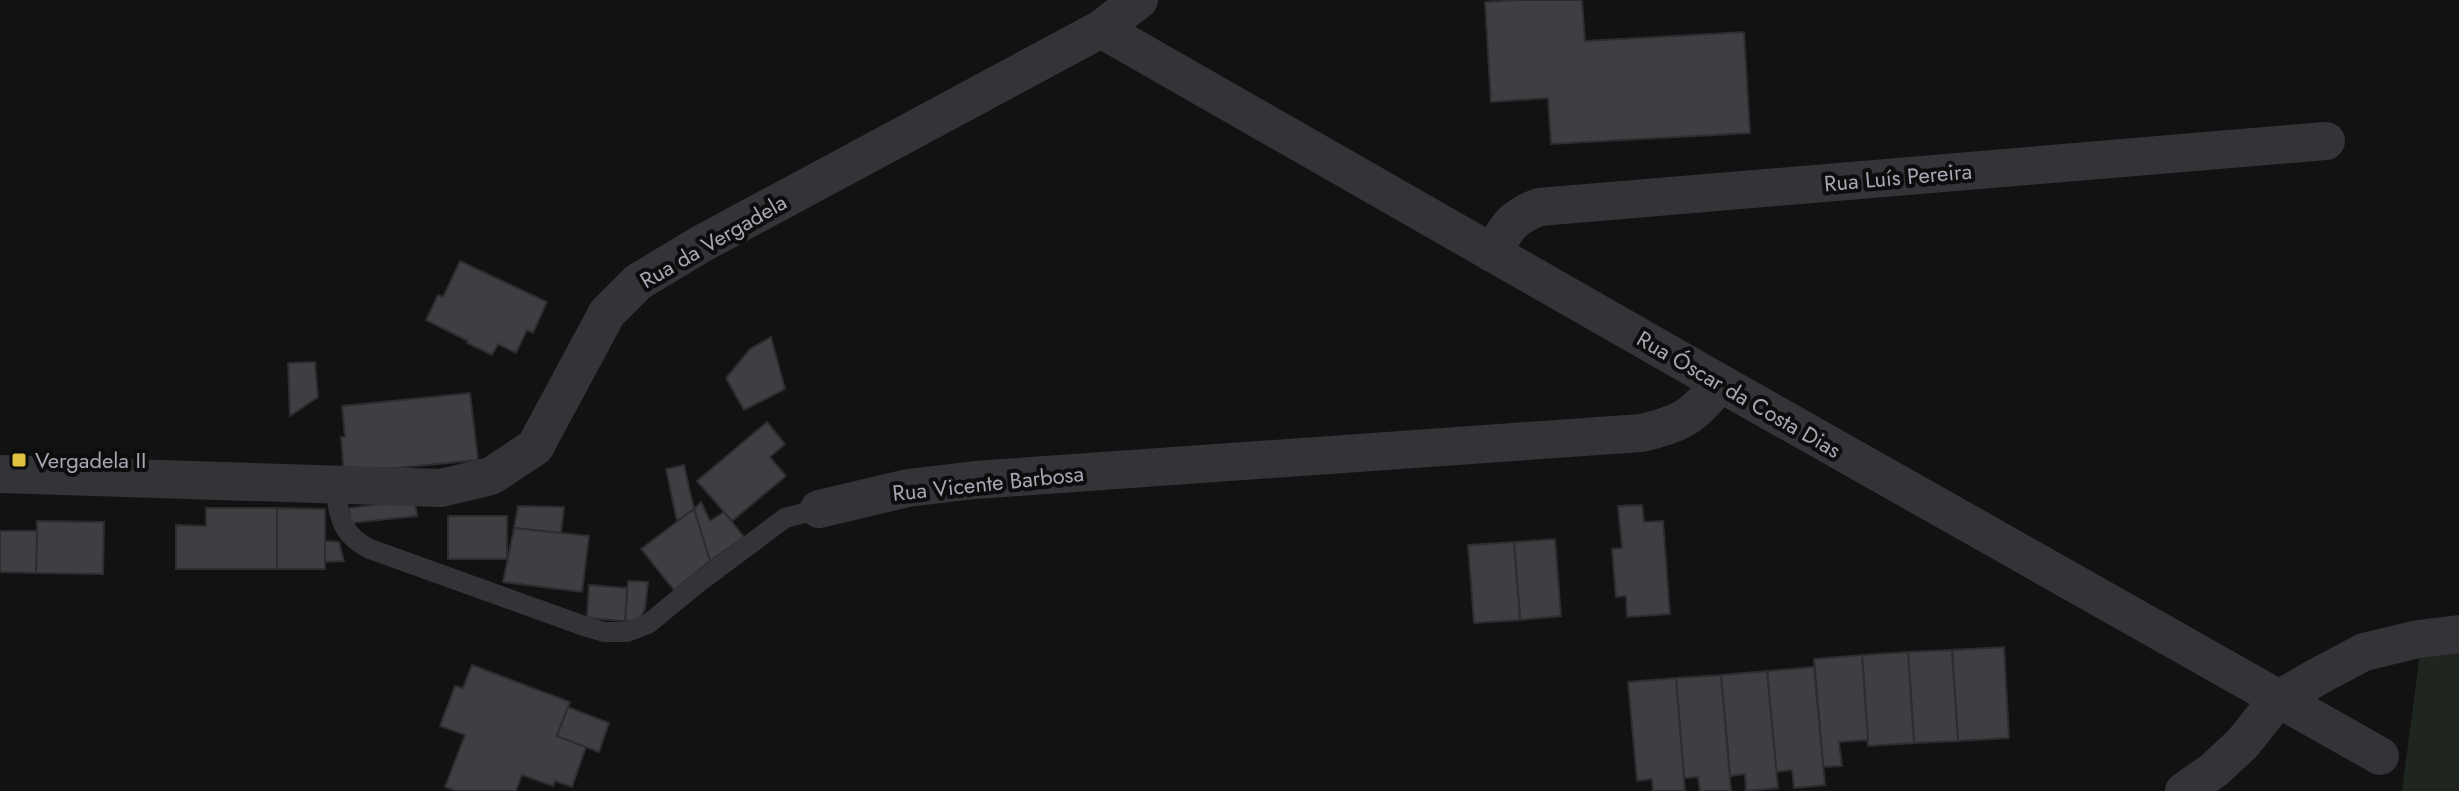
<svg xmlns="http://www.w3.org/2000/svg" width="2459" height="791" font-family="Jost,sans-serif">
  <rect width="100%" height="100%" fill="#121213"/>
  <path fill="#1f2620" d="M2459 647V791H2402L2420 653Z"/>
  <g fill="#3f3f43" stroke="#2d2c2f" stroke-width="2">
    <path d="M1519 0H1582L1585 41 1744 32 1750 133 1551 144 1548 98 1491 102 1485 2Z"/>
    <path d="M460 261 547 302 533 333 527 330 516 353 498 344 492 355 467 343 468 341 426 320 438 295 443 297Z"/>
    <path d="M771 337 785 389 744 410 726 378 750 349Z"/>
    <path d="M315 362 318 397 290 416 288 363Z"/>
    <path d="M470 393 478 460 344 473 341 437H345L342 406Z"/>
    <path d="M767 422 785 444 770 457 786 476 732 521 697 481Z"/>
    <path d="M684 465 694 509 677 521 666 469Z"/>
    <path d="M415 500 417 516 351 523 349 508Z"/>
    <path d="M701 502 710 521 724 512 744 537 710 561 694 509Z"/>
    <path d="M1642 505 1644 522 1663 521 1670 614 1627 617 1626 596 1616 597 1612 549 1622 548 1618 506Z"/>
    <path d="M518 506 564 507 561 533 514 528Z"/>
    <path d="M206 508H277V569H176V525L206 526Z"/>
    <path d="M277 508 325 509V569H277Z"/>
    <path d="M694 509 710 561 674 590 641 549Z"/>
    <rect x="448" y="516" width="59" height="43"/>
    <path d="M37 521 104 522 103 574 36 573Z"/>
    <path d="M514 528 589 536 582 592 503 582Z"/>
    <path d="M0 531H37L36 573 0 572Z"/>
    <path d="M1555 539 1561 616 1520 620 1514 542Z"/>
    <path d="M325 541 339 542 344 561 325 562Z"/>
    <path d="M1514 542 1520 620 1474 623 1468 545Z"/>
    <path d="M628 581 648 582 645 609 639 620 633 621H625Z"/>
    <path d="M589 585 627 588 625 621 587 618Z"/>
    <path d="M2004 647 2009 738 1958 741 1952 650Z"/>
    <path d="M1952 650 1958 741 1914 743 1908 652Z"/>
    <path d="M1908 652 1914 743 1868 746 1862 655Z"/>
    <path d="M1862 655 1868 740 1839 742 1842 766 1823 767 1814 659Z"/>
    <path d="M472 665 570 702 557 736 586 747 572 787 555 781 553 786 522 775 516 791H456L445 787 465 735 440 726 455 686 463 688Z"/>
    <path d="M1814 667 1825 785 1794 788 1792 770 1776 772 1767 671Z"/>
    <path d="M1767 671 1778 788 1746 791 1745 774 1730 776 1721 675Z"/>
    <path d="M1721 675 1731 791H1700L1698 777 1684 778 1676 678Z"/>
    <path d="M1676 678 1685 791H1653L1652 779 1637 781 1628 682Z"/>
    <path d="M568 707 609 723 599 752 557 736Z"/>
  </g>
  <g fill="none" stroke-linecap="round" stroke-linejoin="round">
    <path stroke="#333338" stroke-width="20" d="M335 485C339 516 340 534 370 549L587 627 604 632H627L648 624 698 583 785 518 819 509"/>
    <g stroke="#333338" stroke-width="38">
      <path d="M1101 29 1720 383 2380 756"/>
      <path d="M1492 253C1507 227 1511 218 1539 207L2326 141"/>
      <path d="M0 474 441 488 491 476 535 447 607 313 638 282 701 244 1101 29 1139 0"/>
      <path d="M819 509 908 488 975 480 1641 433C1683 423 1693 417 1720 383"/>
      <path d="M2184 791 2214 770 2243 743 2277 700 2317 677 2364 652 2418 639 2459 634"/>
    </g>
  </g>
  <rect fill="#dec240" stroke="#0d0d0e" stroke-width="3" x="11" y="452" width="16" height="16" rx="4"/>
  <g text-anchor="middle" dominant-baseline="central" stroke-width="8" stroke-linejoin="round" paint-order="stroke">
    <g font-size="22" fill="#a5a7b2" stroke="#0d0d0e">
      <text transform="translate(1898 177) rotate(-5)">Rua Luís Pereira</text>
      <text transform="translate(713 241) rotate(-30)">Rua da Vergadela</text>
      <text transform="translate(1739 394) rotate(30)">Rua Óscar da Costa Dias</text>
      <text transform="translate(988 483) rotate(-6)">Rua Vicente Barbosa</text>
    </g>
    <g font-size="22" fill="#a5a7b2" stroke="#0d0d0e" text-anchor="start">
      <text x="35" y="460">Vergadela II</text>
    </g>
  </g>
</svg>
